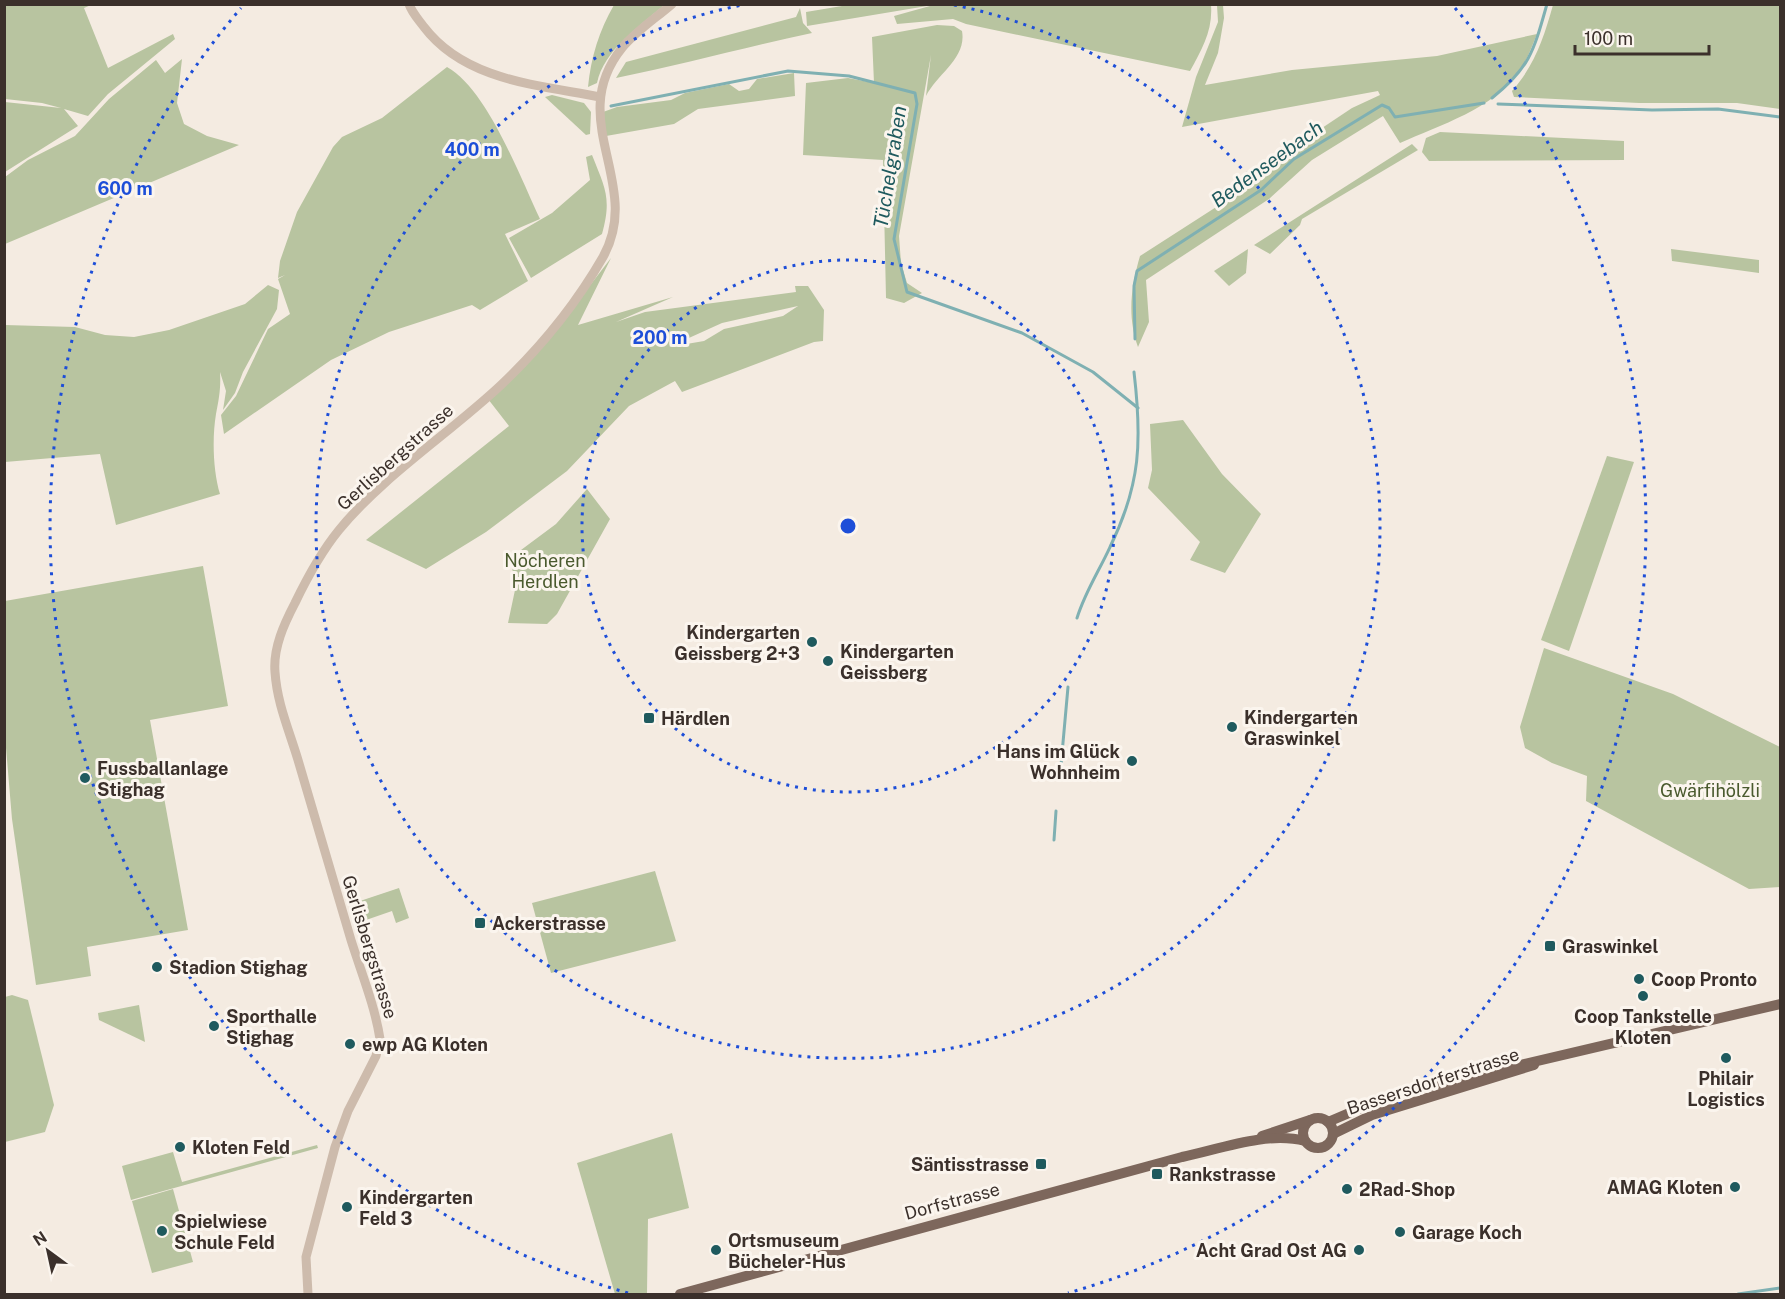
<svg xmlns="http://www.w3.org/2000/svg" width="1785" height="1299" font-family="'Public Sans',sans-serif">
  <rect width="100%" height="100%" fill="#f4ebe1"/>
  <g fill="#b8c4a0" fill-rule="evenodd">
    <path d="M5 4 91 5 84 8 108 68 173 34 175 39 108 94 88 116 64 109 78 126 5 172V102L61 108 42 103 5 99Z"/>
    <path d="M937 4 1211 5C1213 30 1202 49 1190 71L966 24 953 19 897 24 894 16Z"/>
    <path d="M614 5H664C639 27 604 50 597 83L588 87C591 57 599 31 614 5Z"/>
    <path d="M848 5V4L933 5 807 26 806 12Z"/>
    <path d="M1217 5H1223L1224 18 1218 53 1205 85 1292 70 1437 56 1537 34C1532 46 1527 61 1519 72 1493 109 1440 125 1400 143L1383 116 1312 160 1269 199 1146 280 1149 322 1138 347C1127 316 1131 287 1140 256L1238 193 1280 156 1352 108 1380 95 1378 91 1182 127 1196 77 1218 22Z"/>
    <path d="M1553 5H1780V109L1737 103H1639L1514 97 1512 91C1535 65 1544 37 1553 5Z"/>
    <path d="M800 8 803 23 812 33C746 47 682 65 616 78L626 62 796 17Z"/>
    <path d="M937 25 954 26 962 31C967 58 937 74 926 96L931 55 899 236 901 263 907 283 922 293 904 303 886 298 883 160 803 155 806 83 848 78 874 83 872 37Z"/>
    <path d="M182 59 177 103 184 124 207 136 239 145 5 244V177L28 160 75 136 109 99 156 60 165 73Z"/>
    <path d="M447 67C487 89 520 177 540 219L505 234 528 281 480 310 472 305 389 332 331 360 224 434 221 415 236 396 268 329 290 314 278 279 285 275 278 278 280 261 297 212 333 147 342 137 382 118Z"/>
    <path d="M794 73 795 96 698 109 674 124 606 136 603 112 617 107 671 100 685 93 729 84 739 91 749 89 757 79Z"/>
    <path d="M552 95 584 103 591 112 590 134 586 135 545 97Z"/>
    <path d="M1440 132 1624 141V160L1429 161 1422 152 1426 138Z"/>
    <path d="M1412 144 1418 150 1302 219 1300 225 1270 254 1254 245Z"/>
    <path d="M592 155C605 188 612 198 602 234L531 278 509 238 552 213 590 180 586 157Z"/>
    <path d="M1248 249 1246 273 1229 286 1214 271Z"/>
    <path d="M1671 249 1759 260V273L1672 261Z"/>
    <path d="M611 258 578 325 673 297 616 322 645 312 796 292 795 286H808L824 310 823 341 814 342 682 392 675 381 629 406 567 471 486 532 426 569 366 540 509 426 488 399 591 284ZM798 306 783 316 724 329 704 341 669 347 722 323Z"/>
    <path d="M268 285 279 290 277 309 243 372 235 393 223 410 226 391 220 372C221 388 219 399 216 414 212 438 213 471 220 494L116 525 100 454 5 462V325L75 327 105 335 134 337 169 330 245 304Z"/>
    <path d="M1183 420 1222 474 1261 514 1225 573 1190 560 1200 542 1148 488 1152 470 1150 424Z"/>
    <path d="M1607 456 1634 462 1569 651 1541 640Z"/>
    <path d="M587 489 610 519 557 614 547 624 508 623 515 590 512 566 521 550 556 524Z"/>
    <path d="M203 566 228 706 150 720 188 930 87 947 91 976 36 985 12 819 5 736V601Z"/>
    <path d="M1544 648 1673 694 1780 747V887L1749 889 1586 801 1587 776 1552 763 1525 748 1520 727Z"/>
    <path d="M655 871 676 941 551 973 532 903Z"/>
    <path d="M399 888 409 918 396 923 392 911 366 920 360 901Z"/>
    <path d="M12 995 28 1000 54 1105 45 1132 5 1142V997Z"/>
    <path d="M139 1005 145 1042 99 1020 98 1013Z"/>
    <path d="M672 1133 689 1208 648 1219 647 1293 615 1294 577 1163Z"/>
    <path d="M317 1145 318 1148 131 1200 122 1166 173 1152 182 1182Z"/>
    <path d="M173 1189 193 1262 152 1273 132 1201Z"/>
  </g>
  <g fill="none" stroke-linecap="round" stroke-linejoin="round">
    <g stroke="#7fb0b2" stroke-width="3">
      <path d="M1492 98C1530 68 1534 50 1547 4"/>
      <path d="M1498 104 1652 110 1718 109 1780 117"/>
      <path d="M611 106 788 71 849 76 915 93 917 104 894 239 907 292 1022 333 1093 372 1138 408"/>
      <path d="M1135 339 1134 286 1137 271 1261 190 1294 159 1382 105 1389 108 1395 117 1484 103"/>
      <path d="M1077 618C1085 592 1099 571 1110 547 1141 484 1142 440 1134 372"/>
      <path d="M1060 776 1068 687"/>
      <path d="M1054 840 1056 811"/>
      <path d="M1738 1294 1780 1288"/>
    </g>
    <g stroke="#cdbbac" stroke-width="9">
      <path d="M409 4C412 13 419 20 424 27 465 81 539 85 600 97"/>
      <path d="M308 1294 306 1257 335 1147 348 1111 376 1056 380 1039C375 1006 361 972 351 940 333 880 316 820 298 760 289 730 277 703 275 672 273 648 284 624 295 603 307 578 321 552 339 530 383 476 450 433 501 385 540 348 576 304 603 257 644 184 564 120 622 48 635 32 656 18 672 4"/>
    </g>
    <g stroke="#7d675c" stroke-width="10">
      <circle cx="1318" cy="1133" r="15"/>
      <path d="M1328 1122 1382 1099 1409 1091 1780 1004"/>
      <path d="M1333 1134 1372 1115 1534 1065"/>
      <path d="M1262 1136 1310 1120"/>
      <path d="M680 1294 1182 1157C1220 1149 1267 1131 1305 1141"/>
    </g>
  </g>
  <g fill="none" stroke="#1d4ed8" stroke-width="3" stroke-dasharray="3 6">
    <circle cx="848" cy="526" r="266"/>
    <path d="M954 5A532 532 0 1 1 742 5"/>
    <path d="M628 1293A798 798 0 0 1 241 8M1455 8A798 798 0 0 1 1068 1293"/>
  </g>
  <g fill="#1f5a5e" stroke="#fbf5ee" stroke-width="2">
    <circle cx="812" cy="642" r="6"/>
    <circle cx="828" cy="661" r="6"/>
    <rect x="643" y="712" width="12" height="12" rx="3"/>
    <circle cx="1232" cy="727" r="6"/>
    <circle cx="1132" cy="761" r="6"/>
    <circle cx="85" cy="778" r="6"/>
    <rect x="474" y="917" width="12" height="12" rx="3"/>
    <rect x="1544" y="940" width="12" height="12" rx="3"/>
    <circle cx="157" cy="967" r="6"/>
    <circle cx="1639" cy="979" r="6"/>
    <circle cx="1643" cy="996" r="6"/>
    <circle cx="214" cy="1026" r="6"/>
    <circle cx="350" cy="1044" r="6"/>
    <circle cx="1726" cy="1058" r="6"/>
    <circle cx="180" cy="1147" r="6"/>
    <rect x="1035" y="1158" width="12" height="12" rx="3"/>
    <rect x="1151" y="1168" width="12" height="12" rx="3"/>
    <circle cx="1735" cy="1187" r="6"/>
    <circle cx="1347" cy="1189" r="6"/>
    <circle cx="347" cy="1207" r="6"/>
    <circle cx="162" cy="1231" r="6"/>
    <circle cx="1400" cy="1232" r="6"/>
    <circle cx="716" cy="1250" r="6"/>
    <circle cx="1359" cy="1250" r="6"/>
  </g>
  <g text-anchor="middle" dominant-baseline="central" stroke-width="6" stroke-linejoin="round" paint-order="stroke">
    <g font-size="18" fill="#3b302b" stroke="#fbf5ee">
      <text transform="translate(395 457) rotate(-42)">Gerlisbergstrasse</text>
      <text transform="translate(370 947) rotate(73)">Gerlisbergstrasse</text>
      <text transform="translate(1433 1081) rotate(-18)">Bassersdorferstrasse</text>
      <text transform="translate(952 1201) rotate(-15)">Dorfstrasse</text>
    </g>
    <g font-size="18" fill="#4a5a2e" stroke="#fbf5ee">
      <text x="545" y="560">Nöcheren<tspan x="545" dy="21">Herdlen</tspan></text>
      <text x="1710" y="790">Gwärfihölzli</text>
    </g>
    <g font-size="18" font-weight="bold" fill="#3b302b" stroke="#fbf5ee" text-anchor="start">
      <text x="800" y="632" text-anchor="end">Kindergarten<tspan x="800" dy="21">Geissberg 2+3</tspan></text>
      <text x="840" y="651">Kindergarten<tspan x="840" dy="21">Geissberg</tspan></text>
      <text x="1244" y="717">Kindergarten<tspan x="1244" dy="21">Graswinkel</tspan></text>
      <text x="661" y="718">Härdlen</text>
      <text x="1120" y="751" text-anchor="end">Hans im Glück<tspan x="1120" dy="21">Wohnheim</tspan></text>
      <text x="97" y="768">Fussballanlage<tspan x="97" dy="21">Stighag</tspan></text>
      <text x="492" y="923">Ackerstrasse</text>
      <text x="1562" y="946">Graswinkel</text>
      <text x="169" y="967">Stadion Stighag</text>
      <text x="1651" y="979">Coop Pronto</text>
      <text x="226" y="1016">Sporthalle<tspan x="226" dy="21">Stighag</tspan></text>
      <text x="1643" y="1016" text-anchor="middle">Coop Tankstelle<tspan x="1643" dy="21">Kloten</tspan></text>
      <text x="362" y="1044">ewp AG Kloten</text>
      <text x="1726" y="1078" text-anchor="middle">Philair<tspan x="1726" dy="21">Logistics</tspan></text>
      <text x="192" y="1147">Kloten Feld</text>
      <text x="1029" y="1164" text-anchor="end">Säntisstrasse</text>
      <text x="1169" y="1174">Rankstrasse</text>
      <text x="1723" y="1187" text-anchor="end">AMAG Kloten</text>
      <text x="1359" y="1189">2Rad-Shop</text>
      <text x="359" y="1197">Kindergarten<tspan x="359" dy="21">Feld 3</tspan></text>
      <text x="174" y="1221">Spielwiese<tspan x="174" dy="21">Schule Feld</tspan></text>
      <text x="1412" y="1232">Garage Koch</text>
      <text x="728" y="1240">Ortsmuseum<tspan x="728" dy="21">Bücheler-Hus</tspan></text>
      <text x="1347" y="1250" text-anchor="end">Acht Grad Ost AG</text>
    </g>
    <g font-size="20" font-style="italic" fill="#1f5a5e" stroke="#fbf5ee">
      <text transform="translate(1267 164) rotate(-36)">Bedenseebach</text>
      <text transform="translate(890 167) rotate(-81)">Tüchelgraben</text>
    </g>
  </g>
  <circle cx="848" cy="526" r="9" fill="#1d4ed8" stroke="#fbf5ee" stroke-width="3"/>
  <g font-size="18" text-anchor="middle" font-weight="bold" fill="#1d4ed8" stroke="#fbf5ee" stroke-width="6" stroke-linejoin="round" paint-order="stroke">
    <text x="472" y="156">400 m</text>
    <text x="125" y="195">600 m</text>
    <text x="660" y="344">200 m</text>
  </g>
  <rect width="1785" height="1299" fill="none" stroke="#3b302b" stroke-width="12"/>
  <g transform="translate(48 1251) rotate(327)" stroke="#fbf5ee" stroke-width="4.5" paint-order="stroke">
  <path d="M0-4.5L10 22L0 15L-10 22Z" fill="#3b302b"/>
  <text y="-9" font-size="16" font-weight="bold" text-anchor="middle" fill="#3b302b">N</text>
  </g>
  <path d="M1575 45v9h134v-9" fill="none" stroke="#3b302b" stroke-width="3"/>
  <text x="1584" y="45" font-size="18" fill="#3b302b" stroke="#fbf5ee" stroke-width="4.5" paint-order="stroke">100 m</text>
</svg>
